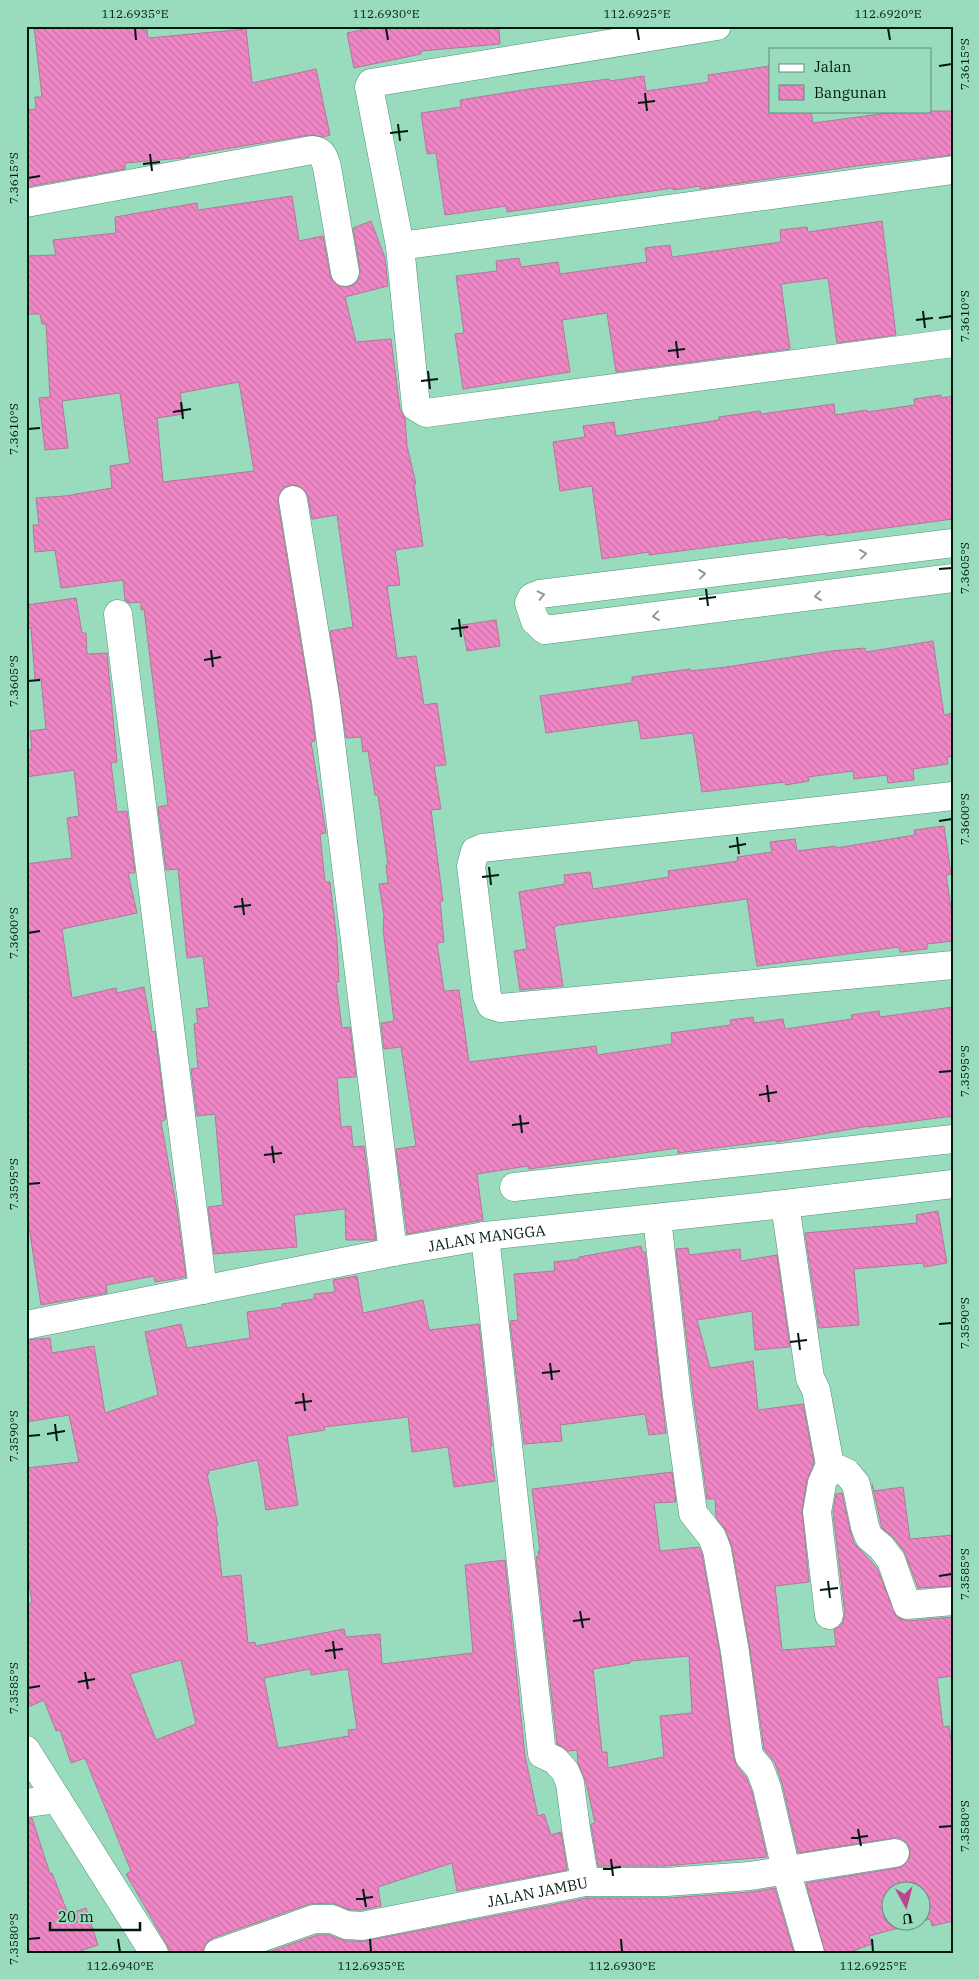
<svg xmlns="http://www.w3.org/2000/svg" width="979" height="1979" font-family="'IBM Plex Serif',serif">
  <defs>
    <pattern id="building-back-hatch" width="6" height="6" patternUnits="userSpaceOnUse" patternTransform="scale(1.25)"><rect width="6" height="6" fill="#ef86c5"/><path d="M-1 5l2 2M0 0l6 6M5-1l2 2" fill="none" stroke="#cb73a8"/></pattern>
  </defs>
  <rect width="100%" height="100%" fill="#99dcbd"/>
  <g fill="url(#building-back-hatch)" stroke="#b17999" fill-rule="evenodd">
    <path d="M34 26H142V30H147L148 38 246 29 252 83 316 69 330 135 323 137 309 135 189 155V157L183 158 125 163V169L26 187V110L36 109 35 97H42Z"/>
    <path d="M379 26H499L500 44 421 51V54L354 68 347 33Z"/>
    <path d="M770 66V111H811L813 123 903 111H953V155L863 165 700 189V186L673 190V188L507 212 506 206 445 215 436 153 427 154 421 113 461 107 460 100 529 89 609 79 610 81 644 76 646 91 709 82 708 75Z"/>
    <path d="M292 196 299 241 323 236 330 275 333 282 339 286 348 287 355 284 360 277V269L353 228 371 221 385 258 388 286 345 297 356 342 391 339 400 409 405 418 407 446 416 484H414L423 546 395 550 400 585 387 586 397 658 416 656 424 705 437 703 446 765 434 766 441 809 431 810 443 901H440L444 942 437 943 444 991 459 990 469 1062 596 1046 597 1055 672 1044 671 1033 731 1025 730 1020 753 1017 754 1023 783 1019 785 1029 852 1019 851 1015 879 1011 880 1017 953 1007V1116L869 1127V1126L776 1142V1140L678 1153V1148L529 1169 528 1166 477 1174 483 1220 407 1234 396 1149 416 1146 401 1047 384 1049 381 1023 394 1021 383 929 384 916 379 884 388 883 386 865H388L378 795H375L368 751 363 752 361 737 346 738 330 631 353 627 337 515 312 519 308 497 305 491 299 486 290 485 283 488 279 494 278 503 311 704 315 741 311 742 326 833 320 834 325 882H330L337 941 339 982H336L342 1028 350 1027 356 1077 337 1078 341 1127 351 1126 353 1147 364 1146 376 1240H346L345 1209 294 1215 297 1247 214 1254 208 1207 223 1205 215 1114 197 1116 191 1069 198 1068 194 1024 198 1023 196 1009 209 1007 203 956 187 958 178 869 166 870 158 807 168 805 144 609 141 610V602L129 603 125 600 123 580 61 588 55 550 35 552 33 525H39L36 498 65 496 112 488 110 466 130 463 120 393 62 401 68 448 45 450 39 398 50 397 46 324H42L40 314H26V256L56 255 53 240 116 233 115 217 197 203 198 210ZM239 382 254 471 163 482 157 418 184 414 180 393Z"/>
    <path d="M882 221 896 335 837 343 828 278 781 284 790 349 616 372 607 313 562 320 570 372 463 389 455 334 464 333 456 276 497 271 496 261 519 258 521 267 558 262 560 274 647 262 645 248 670 245 672 257 781 242 780 230 807 227 808 232Z"/>
    <path d="M941 395V398L953 396V519L826 536V534L788 539V537L649 555V552L602 559 592 486 560 491 553 442 585 437 583 426 614 422 616 436 719 420V417L760 411 761 414 834 404 835 415 867 410V412L915 405 914 399Z"/>
    <path d="M76 598 82 633H86L87 654 107 653 117 762 111 763 117 812 127 811 135 873H128L137 913 62 929 72 998 116 988 117 993 144 987 152 1032 155 1031 166 1119 161 1122 177 1210 186 1277 155 1282 154 1276 106 1285 107 1293 41 1305 26 1207V864L72 858 67 818 79 816 74 770 26 777V750L32 749 30 731 46 729 41 679H35L31 628 26 629V605Z"/>
    <path d="M496 620 500 646 467 651 462 625Z"/>
    <path d="M933 641 944 715 953 713V756L947 757 948 764 913 769 914 780 888 783 887 775 854 779 853 771 808 777 809 781 786 785 785 782 702 792 693 733 641 739 638 720 546 733 540 696 632 683V677L690 669V671L726 667 832 651 865 648 866 652Z"/>
    <path d="M944 826 951 874 946 875 953 922V941L927 944V949L900 952 899 947 757 966 747 899 559 925 554 927 563 986 520 990 514 951 527 949 519 892 565 884 564 875 590 872 593 889 669 877 668 871 738 861 737 857 772 852 770 842 795 839 797 851 836 846V848L915 835 914 830Z"/>
    <path d="M938 1211 947 1263 924 1267 923 1263 854 1269 859 1325 819 1328 805 1233 917 1223 916 1215Z"/>
    <path d="M641 1246 642 1252H645L666 1433 649 1435 645 1414 560 1425 562 1441 524 1444 510 1321 518 1320 514 1274 555 1271 554 1262 579 1259V1257Z"/>
    <path d="M688 1248 689 1255 740 1249 741 1261 777 1255 790 1347 755 1350 752 1311 697 1320 710 1368 753 1361 758 1410 803 1404 814 1463 807 1480 802 1510 809 1582 775 1586 782 1650 836 1646 834 1629 839 1627 843 1622 845 1613 833 1512 836 1494 842 1493 850 1530 854 1543 877 1568 896 1616 901 1619 908 1621 953 1617V1676L937 1678 943 1727 949 1726 953 1754V1921L932 1926 930 1919 922 1921V1892H892V1922H921L869 1936 872 1944 847 1953H825L806 1883 897 1868 904 1865 909 1859 910 1850 907 1843 900 1838H893L798 1853 782 1783 775 1763 764 1749 750 1650 732 1547 726 1531 716 1517 715 1499H707L693 1394 676 1249Z"/>
    <path d="M357 1276 363 1313 423 1300 429 1330 479 1324 492 1446H490L495 1481 454 1487 448 1447 412 1452 408 1417 324 1427 325 1430 287 1436 298 1505 266 1510 258 1460 208 1471 209 1474H207L218 1525 216 1526 222 1577 241 1575 248 1643 255 1642 256 1646 344 1629 346 1637 380 1634 382 1664 473 1653 465 1565 505 1560 525 1756 538 1816 544 1814 551 1835 561 1832 567 1870 457 1891 452 1863 378 1887 381 1906 361 1910H350L332 1903 309 1904 213 1938 206 1943 203 1953H170L167 1945 126 1874 131 1871 85 1758 71 1763 60 1730 56 1731 44 1700 26 1708V1604L32 1603 26 1564V1468L79 1462 69 1415 26 1422V1340L50 1338 52 1353 94 1346 105 1413 158 1395 145 1332 181 1324 187 1348 250 1338 247 1312 283 1307 282 1304 314 1299V1294L335 1292 333 1280ZM181 1660 196 1724 156 1740 130 1674ZM310 1669 311 1675 348 1669 357 1729 348 1730 349 1736 278 1748 264 1678Z"/>
    <path d="M672 1472 676 1502 654 1503 660 1551 699 1547 702 1554 720 1654 734 1758 737 1766 746 1777 752 1792 767 1857 665 1866H598L591 1824 595 1823 586 1782 578 1763 577 1750 568 1751 557 1744 536 1557 539 1556 538 1551H540L532 1489ZM689 1656 692 1713 660 1716 664 1757 608 1768 607 1752H602L593 1669 630 1663V1661Z"/>
    <path d="M872 1484 874 1491 903 1487 910 1539 953 1535V1586L918 1588 904 1551 893 1537 882 1528Z"/>
    <path d="M26 1818H32L50 1874 52 1873 68 1914 86 1908 98 1945 74 1953H26Z"/>
    <path d="M775 1888 794 1953H266L317 1935H329L345 1941H365L587 1898H667L751 1892Z"/>
  </g>
  <g fill="none" stroke-linecap="round" stroke-linejoin="round">
    <defs>
      <g id="minor">
        <path d="M717 26 371 83 369 87 400 246 416 407 426 413 953 343"/>
        <path d="M26 203 312 150C323 151 324 157 327 167L345 272"/>
        <path d="M400 246 953 170"/>
        <path d="M293 500 326 702 393 1252"/>
        <path d="M953 543 540 594 532 597 529 603 535 621 545 630 953 578"/>
        <path d="M118 614 203 1290"/>
        <path d="M953 796 482 848 475 851 471 866 487 996 491 1005 501 1008 953 965"/>
        <path d="M514 1187 953 1139"/>
        <path d="M785 1204 810 1378 816 1390 830 1465 847 1473 856 1484 865 1527 869 1537 881 1547 891 1560 907 1605 953 1601"/>
        <path d="M657 1218 677 1396 693 1513 712 1537 717 1550 735 1652 749 1756 760 1769 767 1788 786 1870 810 1953"/>
        <path d="M485 1236 542 1754 555 1760 565 1771 570 1783 576 1829 585 1882"/>
        <path id="s1" d="M26 1325 393 1252 485 1236 785 1204 953 1184"/>
        <path d="M829 1615 817 1512 822 1483 830 1465"/>
        <path d="M26 1750 154 1953"/>
        <path d="M26 1803 57 1799"/>
        <path id="s2" d="M218 1953 314 1919H332L346 1925 362 1926 585 1882H666L750 1876 895 1853"/>
      </g>
    </defs>
    <use href="#minor" stroke="#509175" stroke-width="29"/>
    <use href="#minor" stroke="#fff" stroke-width="28"/>
  </g>
  <defs><path id="oneway-chevron" d="M-2-3.5L2.5 0L-2 3.5" fill="none" stroke-width="1.6" stroke-linecap="round" stroke-linejoin="round" transform="scale(1.25)"/></defs>
  <g stroke="#8c9893">
    <use href="#oneway-chevron" transform="translate(863 554) rotate(-7)"/>
    <use href="#oneway-chevron" transform="translate(702 574) rotate(-7)"/>
    <use href="#oneway-chevron" transform="translate(541 595) rotate(-13)"/>
    <use href="#oneway-chevron" transform="translate(818 596) rotate(173)"/>
    <use href="#oneway-chevron" transform="translate(656 616) rotate(173)"/>
  </g>
  <path fill="none" stroke="#00190f" stroke-width="2" d="M135 28 136 40M386 28 388 40M637 28 639 40M888 28 890 40M939 66 952 64M645 93 647 111M638 103 655 101M398 124 400 141M390 133 408 131M150 154 152 171M143 164 160 162M28 178 40 176M923 311 925 328M939 318 952 316M916 320 933 318M676 341 678 358M668 351 685 349M428 371 430 389M421 381 438 379M181 402 183 419M173 412 191 409M28 429 40 428M939 569 952 568M706 589 708 606M699 599 716 597M459 619 461 637M451 629 468 627M211 650 213 667M204 660 221 657M28 681 40 680M939 821 952 819M737 837 739 854M729 847 746 844M489 867 491 885M482 877 499 875M242 898 244 915M234 907 251 905M28 933 40 931M939 1072 952 1071M767 1085 769 1102M759 1095 777 1092M520 1115 522 1133M512 1125 529 1123M272 1146 274 1163M264 1155 282 1153M28 1184 40 1183M939 1324 952 1323M798 1333 800 1350M790 1342 807 1340M550 1363 552 1380M542 1373 560 1371M303 1393 305 1411M295 1403 312 1401M55 1424 57 1441M47 1434 65 1431M28 1436 40 1435M939 1576 952 1574M828 1581 830 1598M820 1590 838 1588M580 1611 583 1628M573 1621 590 1619M333 1641 335 1659M325 1651 343 1649M85 1672 88 1689M78 1682 95 1679M28 1688 40 1686M939 1827 952 1826M858 1829 861 1846M851 1838 868 1836M611 1859 613 1876M603 1869 621 1867M363 1889 366 1907M356 1899 373 1897M28 1939 40 1938M118 1939 120 1952M370 1939 371 1952M621 1939 622 1952M872 1939 873 1952"/>
  <g text-anchor="middle" dominant-baseline="central" stroke-width="4" stroke-linejoin="round" paint-order="stroke">
    <g font-size="15" fill="#00190f" stroke="#99dcbd">
      <text stroke="none"><textPath href="#s1" startOffset="469">JALAN MANGGA</textPath></text>
      <text stroke="none"><textPath href="#s2" startOffset="330">JALAN JAMBU</textPath></text>
    </g>
  </g>
  <rect width="979" height="1979" fill="none" stroke="#99dcbd" stroke-width="55"/>
  <rect x="769" y="48" width="162" height="65" fill="#99dcbd" stroke="#5c8e77"/>
  <rect x="779" y="64" width="25" height="8" fill="#ffffff" stroke="#5c8e77"/>
  <text x="814" y="72" font-size="15" fill="#00190f">Jalan</text>
  <rect x="779" y="85" width="25" height="15" fill="url(#building-back-hatch)" stroke="#5c8e77"/>
  <text x="814" y="98" font-size="15" fill="#00190f">Bangunan</text>
  <g transform="translate(906 1906) rotate(173)"><circle r="24" fill="#99dcbd" stroke="#5c8e77"/>
  <path d="M0-4L9 19L0 12L-9 19Z" fill="#bf4393"/>
  <text y="-8" font-size="14" font-weight="bold" text-anchor="middle" fill="#00190f">U</text>
  </g>
  <path d="M50 1922v8h90v-8" fill="none" stroke="#00190f" stroke-width="2.5"/>
  <text x="58" y="1922" font-size="15" fill="#00190f" stroke="#99dcbd" stroke-width="4" paint-order="stroke">20 m</text>
  <rect x="28" y="28" width="924" height="1924" fill="none" stroke="#00190f" stroke-width="2"/>
  <g font-size="12" text-anchor="middle" fill="#00190f">
    <text x="135" y="18">112.6935°E</text>
    <text x="386" y="18">112.6930°E</text>
    <text x="637" y="18">112.6925°E</text>
    <text x="888" y="18">112.6920°E</text>
    <text transform="translate(965 64) rotate(-90)" y="4">7.3615°S</text>
    <text transform="translate(14 178) rotate(-90)" y="4">7.3615°S</text>
    <text transform="translate(965 316) rotate(-90)" y="4">7.3610°S</text>
    <text transform="translate(14 429) rotate(-90)" y="4">7.3610°S</text>
    <text transform="translate(965 568) rotate(-90)" y="4">7.3605°S</text>
    <text transform="translate(14 681) rotate(-90)" y="4">7.3605°S</text>
    <text transform="translate(965 819) rotate(-90)" y="4">7.3600°S</text>
    <text transform="translate(14 933) rotate(-90)" y="4">7.3600°S</text>
    <text transform="translate(965 1071) rotate(-90)" y="4">7.3595°S</text>
    <text transform="translate(14 1184) rotate(-90)" y="4">7.3595°S</text>
    <text transform="translate(965 1323) rotate(-90)" y="4">7.3590°S</text>
    <text transform="translate(14 1436) rotate(-90)" y="4">7.3590°S</text>
    <text transform="translate(965 1574) rotate(-90)" y="4">7.3585°S</text>
    <text transform="translate(14 1688) rotate(-90)" y="4">7.3585°S</text>
    <text transform="translate(965 1826) rotate(-90)" y="4">7.3580°S</text>
    <text transform="translate(14 1939) rotate(-90)" y="4">7.3580°S</text>
    <text x="120" y="1970">112.6940°E</text>
    <text x="371" y="1970">112.6935°E</text>
    <text x="622" y="1970">112.6930°E</text>
    <text x="873" y="1970">112.6925°E</text>
  </g>
</svg>
